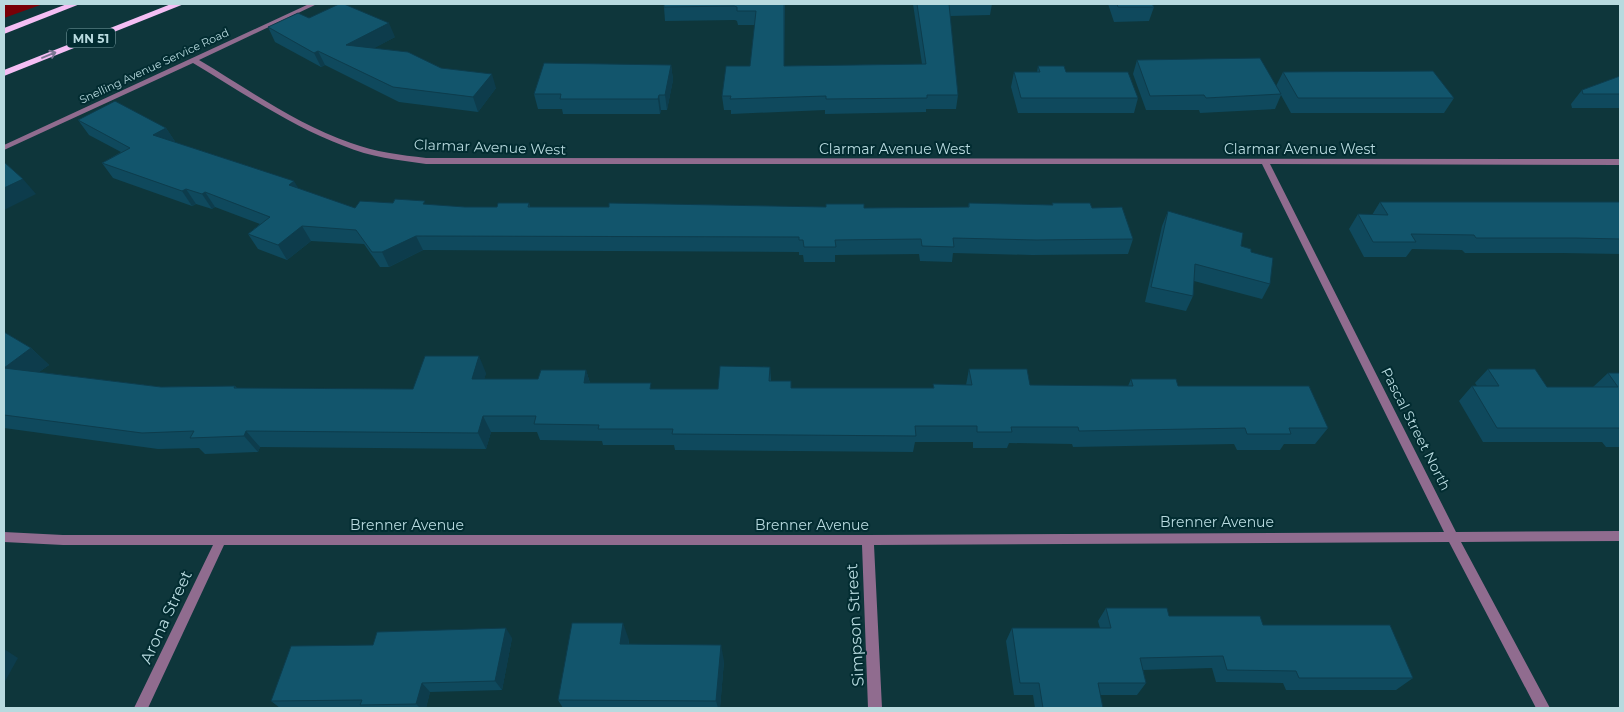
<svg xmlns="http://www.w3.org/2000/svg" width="1624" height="712" font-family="Montserrat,sans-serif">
  <rect width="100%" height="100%" fill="#0e363b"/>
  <path fill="#780007" d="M4 4H43L4 18Z"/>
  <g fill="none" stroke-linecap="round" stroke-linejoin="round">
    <path fill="#906c8f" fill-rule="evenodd" d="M309 4H317L199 60C248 89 296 124 351 143 375 152 401 155 426 158L1620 159V165L1270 164 1456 532 1620 531V541L1461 542 1550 708H1536L1449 542 874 545 882 708H868L862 545H224L148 708H134L213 545H63L4 542V532L63 535H868L1444 532 1262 164H426C398 160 370 157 344 146 290 126 242 92 193 63L4 150V145Z"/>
    <g fill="#f4bef4" fill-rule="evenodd">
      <path d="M67 4H80L4 34V28Z"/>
      <path d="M171 4H184L4 76V70Z"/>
    </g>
  </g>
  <g fill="#0f495d">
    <path d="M664 4H785L784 66 922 64 913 4H992L990 15 950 16 958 95 956 109H926V112L825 114V110L731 114V110H724L722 96 750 66 755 25H738L737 21 735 20 665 21 664 7Z"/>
    <path d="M1108 4H1152L1154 7 1149 21 1114 22Z"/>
    <path d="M309 18 395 37 374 48 441 68 496 88 478 112 399 102 325 65 321 67 275 42 268 27Z"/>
    <path d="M1137 60 1276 86 1283 72 1454 98 1444 113H1291L1281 95 1275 109 1200 113 1199 110H1146L1133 74Z"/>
    <path d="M671 65 673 80 667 110H661L660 114H563L562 109H538L534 94Z"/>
    <path d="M1038 66 1066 72 1138 98 1134 113H1018L1011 87 1014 72H1037Z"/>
    <path d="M1620 76V108H1572L1571 104 1582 90Z"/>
    <path d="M78 120 166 128 176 143 298 189 355 208 393 203 465 207H497L529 203 530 207 864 208 968 207 969 203 1052 205V203L1092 208 1133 239 1128 254 1032 255 953 253 952 262 920 261 919 254 835 255V262H804L803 255H799V252L423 250 389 267H380L364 244 311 241 287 260 258 249 248 234 260 224 215 207 212 209 196 204 192 206 113 178 102 163 121 152 89 135Z"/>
    <path d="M1380 202H1620V254L1562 253H1465L1462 250 1412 249 1406 257H1364L1349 229 1358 214 1372 215Z"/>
    <path d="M1168 211 1241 246 1251 252 1270 284 1262 299 1194 281 1193 296 1186 311 1145 302 1162 226Z"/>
    <path d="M4 332 31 348 49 365 39 372 161 387 235 386 237 388 413 389 486 373 484 379H538L586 370 590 383 652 389H718L770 367 771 381 791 388H933V384L966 385 969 369 1030 385 1128 386 1131 379 1178 386 1328 428 1315 444H1284L1280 450H1237L1234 444 1073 447 1072 444 1009 443 1007 448H973V442H915L913 452 675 450 674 445H603L602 441 540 440 537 432H491L486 449 260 447 258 452 205 454 199 448 158 449 4 428Z"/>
    <path d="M1488 369 1547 387H1593L1608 373H1620V447H1606L1602 442H1483L1459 401 1472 386H1477L1475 383Z"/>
    <path d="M1106 608 1169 616 1263 625 1413 678 1396 690H1286L1283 683 1216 682 1212 668 1143 670 1146 683 1137 695H1100L1103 708H1035L1033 695H1014L1006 641 1012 628H1100L1098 621Z"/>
    <path d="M512 638 502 690 430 692 426 708H280L271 701 373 645Z"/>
    <path d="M629 640V644L724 661 720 708H563L558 700Z"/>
  </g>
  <g fill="#0d3c4c">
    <path d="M389 23 395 37 352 60 346 45Z"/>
    <path d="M318 51 325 65 321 67 314 53Z"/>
    <path d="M671 65 673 80 667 110 665 95Z"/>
    <path d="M492 74 496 88 478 112 473 97Z"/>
    <path d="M659 95 661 110 660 114 658 99Z"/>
    <path d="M166 128 176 143 153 135Z"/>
    <path d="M23 179 36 194 4 210V188Z"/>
    <path d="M294 181 303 196 289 185Z"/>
    <path d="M186 189 196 204 192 206 182 191Z"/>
    <path d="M205 192 215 207 212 209 202 194Z"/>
    <path d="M302 226 311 241 287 260 278 245Z"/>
    <path d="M416 236 423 250 389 267 382 252Z"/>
    <path d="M31 348 49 365 22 384 4 368Z"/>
    <path d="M479 356 486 373 480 395 472 379Z"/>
    <path d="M586 370 591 387 584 383Z"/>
    <path d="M483 416 491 432 486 449 478 433Z"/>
    <path d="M246 431 260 447 258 452 244 436Z"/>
    <path d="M623 623 629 640 627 660 620 644Z"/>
    <path d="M506 628 512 638 502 690 495 681Z"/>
    <path d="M721 645 724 661 720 708H718L716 701Z"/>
    <path d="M4 649 18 658 4 683Z"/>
    <path d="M422 683 430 692 426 708H420L416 704Z"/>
  </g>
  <g fill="#12556c" stroke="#0d3c4c">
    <path d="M339 4H344L389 23 346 45 408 52 441 68 492 74 473 97 393 87 318 51 314 53 268 27 298 13 309 18Z"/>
    <path d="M664 4H784V66L926 64 917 4H949L958 95H927V98L826 99V96L730 99 731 96H722L726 66H750L756 11H737V7L734 6 664 7Z"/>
    <path d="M1117 4H1152L1154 7H1118Z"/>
    <path d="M1260 58 1281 94 1206 98 1204 95 1150 96 1137 60Z"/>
    <path d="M544 63 671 65 665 95H659L658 99H560L561 94H534Z"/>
    <path d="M1038 66H1064L1066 72H1128L1138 98H1021L1014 72H1040Z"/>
    <path d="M1433 71 1454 98H1298L1283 72Z"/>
    <path d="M1620 76V94H1583L1582 90Z"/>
    <path d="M115 101 166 128 153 135 294 181 289 185 355 208 360 201 393 203 395 199 425 201 423 204 465 207H497L498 203H529L528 207H609V203L826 207V204H864V208L969 207V203L1053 205 1052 203H1090L1092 208 1122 207 1133 239 1036 240 953 238 954 247 922 246 921 239 835 240 836 247H804L803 240H799V237L416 236 382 252H372L356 230 302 226 278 245 248 234 270 217 205 192 202 194 186 189 182 191 102 163 130 148 78 120Z"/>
    <path d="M4 162 23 179 4 188Z"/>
    <path d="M1380 202H1620V239L1576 238H1476L1474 235 1411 234 1416 242H1373L1358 214 1388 215Z"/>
    <path d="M1168 211 1243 233 1241 246 1251 249V252L1273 258 1270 284 1195 264 1193 296 1151 287Z"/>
    <path d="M4 332 31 348 4 368 161 387 235 386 234 388 413 389 425 356H479L472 379H538L541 370H586L584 383H651L650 389H718L720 366 770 367 769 381H791V388H934L933 384 972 385 969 369H1027L1030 385 1133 386 1131 379H1176L1178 386H1309L1328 428H1289L1291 434H1247L1245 428 1079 431 1078 427H1011L1012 432H977V426H915L916 436 672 434 673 429H598L599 425 534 424 536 416H483L478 433 246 431 244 436 190 438 194 431 142 433 4 415Z"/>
    <path d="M1488 369H1535L1547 387H1618L1608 373H1620V430L1619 428H1497L1472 386H1499Z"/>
    <path d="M1106 608H1167L1169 616H1260L1263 625H1390L1413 678H1299L1296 671 1227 670 1223 656 1140 658 1146 683H1098L1103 708H1043L1039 683H1020L1012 628H1111Z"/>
    <path d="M572 623H623L620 644 721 645 716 701 558 700Z"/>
    <path d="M506 628 495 681 422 683 416 704 360 705 362 700 271 701 291 646 373 645 377 632Z"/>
  </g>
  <defs><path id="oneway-shaft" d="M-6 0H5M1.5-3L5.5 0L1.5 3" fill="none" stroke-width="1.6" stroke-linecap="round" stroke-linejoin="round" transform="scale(1.25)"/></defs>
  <use stroke="#7b7592" href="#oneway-shaft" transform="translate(49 55) rotate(-22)"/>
  <g text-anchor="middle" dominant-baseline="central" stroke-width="4" stroke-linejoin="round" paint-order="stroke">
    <g font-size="11" fill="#b8dadf" stroke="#022c31">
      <text transform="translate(154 66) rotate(-25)">Snelling Avenue Service Road</text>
    </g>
    <rect fill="#022c31" stroke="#81a6ab" stroke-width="1" x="67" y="28.5" width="48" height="19" rx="4"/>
    <g font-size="12" font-weight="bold" fill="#b8dadf">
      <text x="91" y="38">MN 51</text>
    </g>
    <g font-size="14" fill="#b8dadf" stroke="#022c31">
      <text transform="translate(490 147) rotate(2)">Clarmar Avenue West</text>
      <text x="895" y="149">Clarmar Avenue West</text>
      <text x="1300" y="149">Clarmar Avenue West</text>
      <text transform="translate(1416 429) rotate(63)">Pascal Street North</text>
      <text x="1217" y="522">Brenner Avenue</text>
      <text x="407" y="525">Brenner Avenue</text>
      <text x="812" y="525">Brenner Avenue</text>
    </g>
    <g font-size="16" fill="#b8dadf" stroke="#022c31">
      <text transform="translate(166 617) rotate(-65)">Arona Street</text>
      <text transform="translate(855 625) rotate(-93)">Simpson Street</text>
    </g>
  </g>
  <rect width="1624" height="712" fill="none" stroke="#b8dadf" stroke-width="10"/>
</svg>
